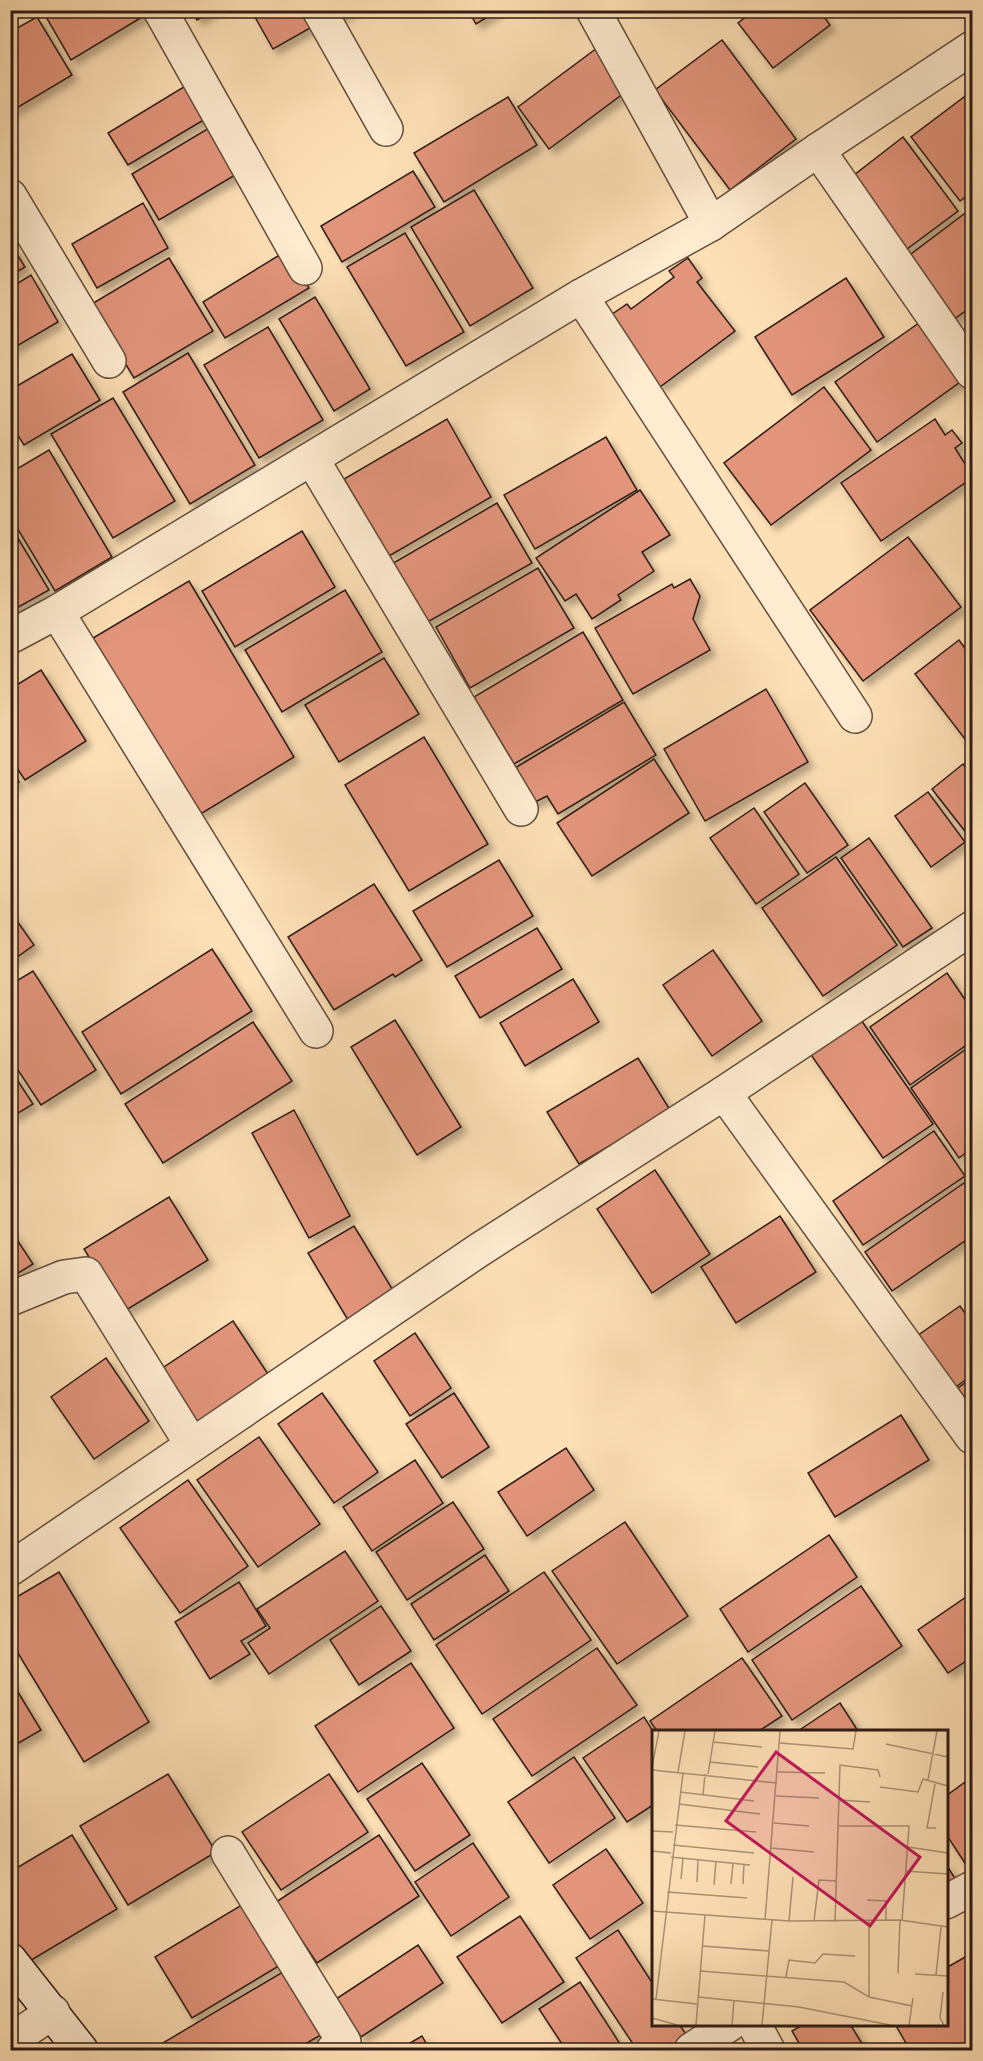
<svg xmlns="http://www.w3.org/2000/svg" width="983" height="2061" font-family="'IM FELL DW Pica',serif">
  <defs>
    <filter id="shadow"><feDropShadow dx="5.5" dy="5.5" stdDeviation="3" flood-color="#0004"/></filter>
  </defs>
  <rect width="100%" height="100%" fill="#fee0b6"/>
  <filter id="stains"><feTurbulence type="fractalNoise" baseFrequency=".00333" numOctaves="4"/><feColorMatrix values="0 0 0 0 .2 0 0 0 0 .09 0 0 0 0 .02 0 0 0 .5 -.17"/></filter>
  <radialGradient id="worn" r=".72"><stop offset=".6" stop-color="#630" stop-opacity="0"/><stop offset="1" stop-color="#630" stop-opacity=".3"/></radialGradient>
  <g fill="#e3957b" stroke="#2e1c14" stroke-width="1.5" filter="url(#shadow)">
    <path d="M42 10H151L152 11 71 60Z"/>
    <path d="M191 10H214L197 20Z"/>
    <path d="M251 10H312L319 23 273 49Z"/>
    <path d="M328 10H352L334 21Z"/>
    <path d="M468 10H499L476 24Z"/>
    <path d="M755 10H819L830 25 773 68 738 23Z"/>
    <path d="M37 17 72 75 10 112V32Z"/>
    <path d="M722 40 796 139 730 190 655 90Z"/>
    <path d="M597 48 628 90 549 149 518 107Z"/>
    <path d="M187 85 207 118 128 165 108 133Z"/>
    <path d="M972 91V192L960 201 911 137Z"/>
    <path d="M508 97 537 145 444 202 414 153Z"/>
    <path d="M214 125 242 171 159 220 132 174Z"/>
    <path d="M903 137 958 211 903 252 849 179Z"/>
    <path d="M413 171 435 207 342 262 321 226Z"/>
    <path d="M474 190 533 288 470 326 411 227Z"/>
    <path d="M143 203 168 248 97 288 72 244Z"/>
    <path d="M972 208V306L953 320 907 257Z"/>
    <path d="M405 233 464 332 406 366 347 267Z"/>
    <path d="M10 243 25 267 10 276Z"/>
    <path d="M286 251 309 288 225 338 203 302Z"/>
    <path d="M169 258 213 331 134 378 90 305Z"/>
    <path d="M688 258 702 278 697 282 735 331 660 387 608 317 627 304 631 309 674 277 669 271Z"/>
    <path d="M31 275 58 322 10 350V288Z"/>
    <path d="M846 278 884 337 792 395 755 337Z"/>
    <path d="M315 297 370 389 334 411 279 319Z"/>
    <path d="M926 318 967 377 877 442 835 382Z"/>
    <path d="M268 327 323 420 259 458 204 365Z"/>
    <path d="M188 353 255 465 190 504 123 392Z"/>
    <path d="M72 354 100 400 24 445 10 423V390Z"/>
    <path d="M824 387 871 450 771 525 724 463Z"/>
    <path d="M113 398 175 501 113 538 51 434Z"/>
    <path d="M447 419 491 497 389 556 344 479Z"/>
    <path d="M935 419 945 435 952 430 962 443 955 448 972 475V478L881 541 841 483Z"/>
    <path d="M606 437 637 490 535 549 504 495Z"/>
    <path d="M49 450 112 557 55 591 10 516V473Z"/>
    <path d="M640 490 670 535 642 552 654 571 618 595 621 600 592 619 576 594 565 601 536 558Z"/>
    <path d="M497 503 532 563 424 624 390 565Z"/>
    <path d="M10 525 49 590 13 610 10 606Z"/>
    <path d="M302 531 335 587 235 647 202 591Z"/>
    <path d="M908 537 961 607 863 681 810 610Z"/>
    <path d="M538 568 574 628 470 688 436 627Z"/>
    <path d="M690 579 700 596 693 619 710 650 633 694 595 628 672 584 674 588Z"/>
    <path d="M189 581 294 757 199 815 93 638Z"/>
    <path d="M345 590 382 652 282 712 245 650Z"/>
    <path d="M583 632 623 700 514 764 474 697Z"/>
    <path d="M959 640 972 658V740L968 743 915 674Z"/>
    <path d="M384 658 419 714 339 762 305 705Z"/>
    <path d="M41 670 86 741 25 780 10 758V689Z"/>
    <path d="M766 689 808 762 705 821 664 749Z"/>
    <path d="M624 702 656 755 558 814 547 796 521 809 515 768Z"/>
    <path d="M424 737 488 844 409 891 345 785Z"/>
    <path d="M654 759 689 813 592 876 557 823Z"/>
    <path d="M963 764 972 776 971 839 932 789Z"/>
    <path d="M10 768 19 782 10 788Z"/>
    <path d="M805 783 848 845 807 873 764 812Z"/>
    <path d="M928 792 965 842 931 867 895 816Z"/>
    <path d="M754 808 799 874 756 904 710 838Z"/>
    <path d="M869 838 932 928 903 947 841 858Z"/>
    <path d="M836 857 897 945 823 996 762 908Z"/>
    <path d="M499 860 533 916 447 967 413 911Z"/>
    <path d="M374 884 422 960 395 977 393 974 334 1010 288 937Z"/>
    <path d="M10 911 34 945 10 962Z"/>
    <path d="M537 928 562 969 480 1018 455 976Z"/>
    <path d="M212 949 252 1011 121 1094 82 1032Z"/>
    <path d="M713 950 762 1021 712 1056 663 985Z"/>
    <path d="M33 971 96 1070 41 1105 10 1058V985Z"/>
    <path d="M947 973 972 1010V1041L910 1085 870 1027Z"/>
    <path d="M573 979 599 1022 525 1066 500 1023Z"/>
    <path d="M859 1017 933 1124 883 1158 809 1052Z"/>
    <path d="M395 1020 461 1127 417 1155 351 1047Z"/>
    <path d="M253 1022 292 1081 163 1163 125 1104Z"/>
    <path d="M972 1045V1148L959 1158 911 1088Z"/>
    <path d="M638 1058 670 1110 579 1164 547 1112Z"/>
    <path d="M10 1069 33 1104 10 1118Z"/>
    <path d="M294 1110 350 1216 309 1238 252 1133Z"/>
    <path d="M934 1131 965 1176 863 1245 833 1201Z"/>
    <path d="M655 1170 710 1254 652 1293 597 1209Z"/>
    <path d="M964 1183 972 1194V1236L892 1291 865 1252Z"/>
    <path d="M169 1197 208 1260 123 1312 84 1249Z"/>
    <path d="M780 1216 816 1272 736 1323 701 1267Z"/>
    <path d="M354 1226 394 1292 348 1320 308 1253Z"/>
    <path d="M10 1229 33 1264 10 1278Z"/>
    <path d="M960 1306 972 1323V1375L953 1389 917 1336Z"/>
    <path d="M233 1321 270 1377 188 1430 152 1375Z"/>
    <path d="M415 1333 451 1388 410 1416 374 1361Z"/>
    <path d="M106 1358 149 1421 94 1459 51 1397Z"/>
    <path d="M972 1378V1409L958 1388Z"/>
    <path d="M322 1393 378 1472 334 1503 278 1424Z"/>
    <path d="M454 1393 489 1447 442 1478 406 1424Z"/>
    <path d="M901 1415 929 1460 835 1517 808 1473Z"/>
    <path d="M259 1437 320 1524 258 1567 197 1480Z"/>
    <path d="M566 1448 594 1490 527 1536 498 1492Z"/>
    <path d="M415 1460 443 1503 372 1551 343 1507Z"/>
    <path d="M188 1480 248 1566 180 1613 120 1528Z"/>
    <path d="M453 1502 484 1549 407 1600 376 1552Z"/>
    <path d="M625 1522 688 1616 617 1664 552 1571Z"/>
    <path d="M829 1535 857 1577 748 1652 720 1609Z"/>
    <path d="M345 1551 378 1601 269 1674 248 1643 270 1628 257 1609Z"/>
    <path d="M485 1555 509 1591 434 1640 411 1604Z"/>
    <path d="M59 1572 149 1722 84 1762 10 1640V1601Z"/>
    <path d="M544 1572 591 1640 482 1714 436 1645Z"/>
    <path d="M239 1582 266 1626 241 1641 250 1654 210 1679 175 1622Z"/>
    <path d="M861 1586 902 1646 792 1720 752 1660Z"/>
    <path d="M972 1593V1657L948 1673 918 1630Z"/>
    <path d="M381 1606 411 1651 359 1685 330 1640Z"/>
    <path d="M597 1648 637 1705 532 1776 493 1719Z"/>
    <path d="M742 1658 782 1716 759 1731H657L650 1721Z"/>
    <path d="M411 1663 454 1728 358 1792 315 1726Z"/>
    <path d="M10 1679 41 1730 10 1748Z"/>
    <path d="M840 1703 858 1731H798Z"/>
    <path d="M644 1717 653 1731V1805L627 1822 583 1758Z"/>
    <path d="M574 1757 615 1818 549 1863 508 1802Z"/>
    <path d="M422 1763 470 1835 415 1871 367 1799Z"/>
    <path d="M168 1774 216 1852 128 1905 80 1826Z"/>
    <path d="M329 1774 368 1832 281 1890 242 1832Z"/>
    <path d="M972 1777V1874L946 1834V1796Z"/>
    <path d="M72 1835 117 1909 18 1968 10 1955V1872Z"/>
    <path d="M379 1835 419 1896 317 1963 276 1902Z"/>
    <path d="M473 1843 509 1897 451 1936 415 1882Z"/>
    <path d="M606 1849 643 1903 590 1939 553 1885Z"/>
    <path d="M946 1864 956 1880 946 1888Z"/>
    <path d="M245 1903 282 1964 192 2018 155 1957Z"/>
    <path d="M520 1916 564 1982 502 2023 457 1957Z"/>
    <path d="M618 1930 653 1984V2024H679L692 2043 681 2050H637L576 1958Z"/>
    <path d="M418 1945 443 1983 361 2037 336 1999Z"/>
    <path d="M972 1953V2050H910L895 2024H946V1968Z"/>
    <path d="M293 1966 331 2029 295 2050H151Z"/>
    <path d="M580 1982 624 2050H566L539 2009Z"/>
    <path d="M804 2024H850L866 2050H803L792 2031Z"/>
    <path d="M422 2036 430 2050H398Z"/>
  </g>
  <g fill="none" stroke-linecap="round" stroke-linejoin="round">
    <defs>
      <g id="minor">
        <path d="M160 10 305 268"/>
        <path d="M319 10 386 129"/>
        <path d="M593 10 711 224"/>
        <path d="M818 150 972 372"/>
        <path d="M10 196 109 361"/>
        <path d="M581 296 855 716"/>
        <path d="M312 459 521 809"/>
        <path d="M57 612 316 1031"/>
        <path d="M10 637 57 612 581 296 711 224 818 150 972 48"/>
        <path d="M724 1093 972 1437"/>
        <path d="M10 1299 64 1277 86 1274 192 1445"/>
        <path d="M10 1569 479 1250 724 1093 972 928"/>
        <path d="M228 1853 344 2042 333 2050"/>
        <path d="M946 1902 972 1888"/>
        <path d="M754 2024 768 2050"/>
        <path d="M10 2041 53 2012"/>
        <path d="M691 2050 730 2024"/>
      </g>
      <path id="secondary" d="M10 1960 81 2050"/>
    </defs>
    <use href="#minor" stroke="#624d3c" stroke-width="36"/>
    <use href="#secondary" stroke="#2e1c14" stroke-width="36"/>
    <use href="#minor" stroke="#feebd0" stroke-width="33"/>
    <use href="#secondary" stroke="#feebd0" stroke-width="33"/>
  </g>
  <g transform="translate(652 1730)">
    <rect width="296" height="296" fill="#fee0b6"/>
    <path fill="none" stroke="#ab9275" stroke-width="1.5" d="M61 12 110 17M128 13 201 19 204 1M234 14 296 27M58 32 106 37M0 37 7 1M0 40 125 53M26 42 33 1M126 42 173 43M56 44 63 1M276 50 285 1M283 54 275 98H284M228 57 266 62 271 49 296 56M28 62 102 71M51 65 53 44M124 66 167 68M188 70 218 72M27 74 108 84M122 93 157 96M23 95 104 102M187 96H257L250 191M0 101 21 102M21 115 102 123M256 117 296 123M119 118 162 122M0 121 19 123M19 127 98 135M253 141 296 144M29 149 31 128M45 152 46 130M79 154 81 133M91 154 92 134M62 155 64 131M15 162 95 168M215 170 234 171V190M0 181 137 191 248 190 296 197M113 190 128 1M137 191 141 147M162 191 167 150 185 151M183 192 188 35 226 40 228 47M50 216 117 221M48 241 192 252 217 267V190M246 243 248 190M263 244 296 246M284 245 289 197M134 247 137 230 163 233 171 224 203 226M291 262 288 288 292 295M46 267 147 277 238 295M217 267 260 276M0 269 45 274M4 269 31 43M0 288 25 295M44 295 53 185M80 295 82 270M110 295 120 190M257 295 261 268"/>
    <path fill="#c2185b" fill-opacity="0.15" stroke="#c2185b" stroke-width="3" d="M124 22 268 127 218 196 74 91Z"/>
    <rect width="296" height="296" fill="none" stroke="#2e1c14" stroke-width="3"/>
  </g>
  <rect width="983" height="2061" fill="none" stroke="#fee0b6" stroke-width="36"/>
  <rect x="12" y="12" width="959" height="2037" fill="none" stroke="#2e1c14" stroke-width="3"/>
  <rect x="18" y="18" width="947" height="2025" fill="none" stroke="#2e1c14" stroke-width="1.5"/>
  <rect width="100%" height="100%" filter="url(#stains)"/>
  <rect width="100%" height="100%" fill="url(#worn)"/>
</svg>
